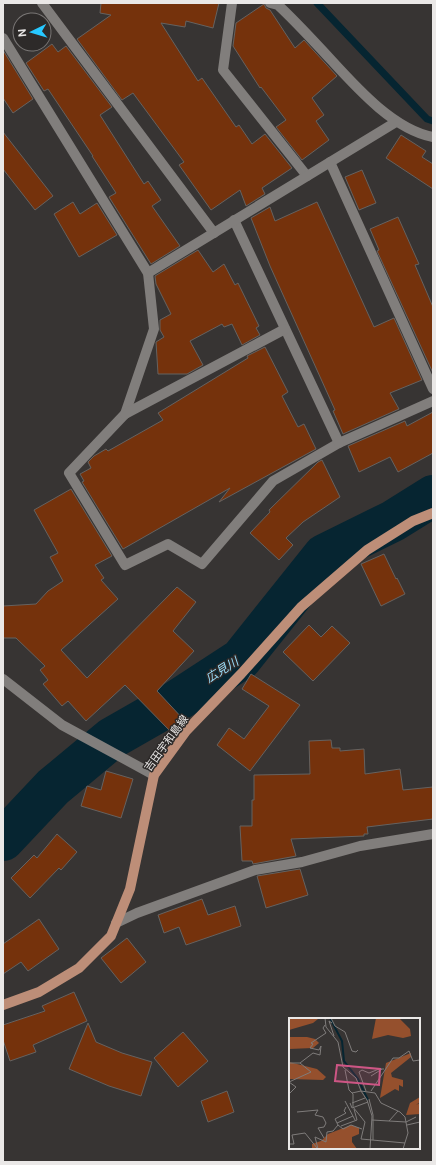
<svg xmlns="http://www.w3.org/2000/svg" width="436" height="1165" font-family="'DM Sans','Noto Sans JP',sans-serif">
  <rect width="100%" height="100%" fill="#373433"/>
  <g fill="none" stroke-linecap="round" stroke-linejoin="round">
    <path stroke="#062531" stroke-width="7" d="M317 3 427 119 433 121"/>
    <path stroke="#062531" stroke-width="42" d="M3 840 53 787 112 738 175 702 241 659 324 555 393 521 433 496"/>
  </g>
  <g fill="#75320c" stroke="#656260">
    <path d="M101 3H219L213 28 186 21 185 27 161 23 198 81 202 78 236 127 239 125 252 144 265 134 292 168 262 188 265 194 246 206 240 190 211 210 179 165 184 162 133 93 122 100 77 39 111 15 100 13Z"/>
    <path d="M264 4 266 8 270 10 295 48 304 40 337 76 312 98 324 115 316 121 329 140 302 160 276 127 286 120 261 87 260 88 233 46 236 23Z"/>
    <path d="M52 44 58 52 66 46 112 107 100 115 144 184 148 181 161 200 152 206 180 246 151 264 109 197 116 193 92 156H93L48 89 44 91 26 63Z"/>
    <path d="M3 50 33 99 13 113 3 98Z"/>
    <path d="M3 132 53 196 35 210 3 169Z"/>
    <path d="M401 135 426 151 422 157 433 164V189L386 158Z"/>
    <path d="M362 170 376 203 359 210 345 177Z"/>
    <path d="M73 202 80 214 97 203 117 235 79 257 54 214Z"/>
    <path d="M317 202 374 327 394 318 422 380 390 393 399 409 343 434 333 411 335 410 270 266 251 218 270 207 275 221Z"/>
    <path d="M398 217 419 264 415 265 433 307V373L377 251 379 250 370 229Z"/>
    <path d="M198 250 213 272 224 264 235 285 238 283 259 326 256 328 260 335 242 345 232 324 224 327 222 324 190 341 203 365 187 374H158L156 342 164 337 160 330V320L171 314 156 284 155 276Z"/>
    <path d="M265 347 288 392 282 396 298 427 304 424 316 449 219 502 230 488 123 549 82 482 84 481 80 474 91 468 88 462 94 456 106 449 108 451 163 420 158 413 248 358 247 356Z"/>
    <path d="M433 412V453L398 472 390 457 359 472 348 446 405 421 407 426Z"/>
    <path d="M322 460 340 497 303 522 286 538 293 545 279 560 250 533 270 512 269 510 318 462Z"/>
    <path d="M71 489 112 556 95 565 104 578 101 580 118 599 61 650 87 678 177 587 196 602 173 631 194 651 157 691 184 720 171 732 125 685 86 721 68 701 62 706 43 684 48 680 40 670 45 666 16 638H3V606L36 604 48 591 63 581 50 557 58 553 34 510Z"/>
    <path d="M384 554 396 579 397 578 405 594 381 606 361 564Z"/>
    <path d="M309 625 321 637 332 626 350 643 313 681 283 652Z"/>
    <path d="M251 674 300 705 250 771 217 745 229 728 244 739 269 706 242 689Z"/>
    <path d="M331 740 332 748H340V751L364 749 365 774 400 769 403 790 433 787V819L367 827 368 834H364V836L291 839 296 856 253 864 252 861H242L240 826H252V800H254V775L310 774 309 741Z"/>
    <path d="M106 771 133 779 121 818 81 806 87 786 101 790Z"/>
    <path d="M57 834 77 852 61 870 59 868 30 898 11 878 34 855 37 858Z"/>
    <path d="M300 869 308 895 266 908 257 876Z"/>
    <path d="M202 899 208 915 235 906 241 926 186 945 179 927 164 933 158 915Z"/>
    <path d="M39 919 59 949 28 971 21 962 3 974V944Z"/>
    <path d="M127 938 146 962 121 983 101 958Z"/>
    <path d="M74 992 87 1021 33 1045 36 1052 10 1061 3 1040V1025L45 1011 42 1006Z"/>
    <path d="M88 1023 96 1042 122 1053 152 1062 141 1096 109 1086 69 1069Z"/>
    <path d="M183 1032 208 1061 178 1087 154 1058Z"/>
    <path d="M227 1091 234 1112 208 1122 201 1101Z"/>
  </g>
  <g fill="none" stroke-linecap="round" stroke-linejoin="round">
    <g stroke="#817e7c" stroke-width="10">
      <path d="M42 3 214 233"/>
      <path d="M232 3 223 70 307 176"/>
      <path d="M270 3 278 5C293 19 307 34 321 49 350 80 390 129 433 137"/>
      <path d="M3 38 148 273 154 329 125 414 69 473 125 565 168 544 202 564 273 481 339 443 433 401"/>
      <path d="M330 162 433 389"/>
      <path d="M234 220 339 443"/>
      <path d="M148 273 396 122"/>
      <path d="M125 414 285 329"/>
      <path d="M3 679 62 725 154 775"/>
      <path d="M116 923 137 913 255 870 302 862 360 846 433 834"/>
    </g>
    <path stroke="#bd8e78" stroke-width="10" d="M3 1005 39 992 79 968 111 936 130 889 154 775 186 731 241 674 301 607 367 550 413 521 433 513"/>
  </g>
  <g text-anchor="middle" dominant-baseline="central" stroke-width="3" stroke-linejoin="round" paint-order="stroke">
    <g font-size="11" fill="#eae8e7" stroke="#2d2a29">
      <text transform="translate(166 743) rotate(-54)">吉田宇和島線</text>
    </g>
    <g font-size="12" font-style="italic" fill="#9adffd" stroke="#2d2a29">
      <text transform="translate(222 670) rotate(-32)">広見川</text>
    </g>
  </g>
  <g transform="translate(289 1018)">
    <rect width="131" height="131" fill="#373433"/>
    <path d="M0 0H28L29 1 24 5 0 12ZM87 0H110L121 11 122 18 114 20 99 17 83 21ZM0 19H18L26 21 30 25 24 30 0 31ZM122 35V39L102 55 103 59 114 62V69L110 67V73L106 71 91 80 97 45ZM0 44 28 51 37 59 34 62 0 61ZM131 79V84L127 87 131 85V96L117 97 121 85ZM62 107 70 110V116L63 119V124L68 131H23V126L32 123 39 116Z" fill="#95502d"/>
    <path fill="none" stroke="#062531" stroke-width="2" d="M41 0 53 23 55 43 69 61 79 82"/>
    <path fill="none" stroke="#7f7c7b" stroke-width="1" d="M36 0 37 9 49 24 54 49 67 60 72 73 86 75 92 85 111 94 116 99 119 115 114 131M42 0 46 8 56 14 63 33 67 34 69 32M43 5 40 3 45 18M0 45H11L24 35 31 37 32 28 30 32 21 30 24 26 22 25 37 15 34 10 36 7M56 52 60 72 64 76V89L76 104 72 121 116 125M82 58 93 51M77 73 70 54 73 52 80 55 90 51H95M82 73 104 40H110L120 33 124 43 131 42M63 75 72 73 78 82 83 98 81 131M0 76 7 69 0 64 22 54 11 45M80 81 84 97V122M56 83 66 102M61 85 63 90 79 84M63 85 76 80M8 94 29 92 26 97 34 99 37 105 35 109 29 110 35 120M83 102 117 104 127 99M100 103 109 93M48 105 64 98M49 107 46 101 57 95 55 93 57 89M118 107 131 104M52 108 68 102 65 91M0 126H5L3 117 16 115 28 130M29 131 26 119 37 124 38 114 44 113 49 107 54 111 62 107 73 111"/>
    <path fill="#ce5685" fill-opacity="0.15" stroke="#ce5685" stroke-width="2" d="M48 47 91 51 90 67 46 63Z"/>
    <rect width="131" height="131" fill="none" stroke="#eae8e7" stroke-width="2"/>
  </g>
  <rect width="436" height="1165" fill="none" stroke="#eae8e7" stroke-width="8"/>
  <g transform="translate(32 32) rotate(265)"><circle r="19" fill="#2d2a29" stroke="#797675"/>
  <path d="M0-3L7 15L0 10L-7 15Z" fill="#27c8ff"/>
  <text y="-6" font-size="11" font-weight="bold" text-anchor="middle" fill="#eae8e7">N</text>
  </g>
</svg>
